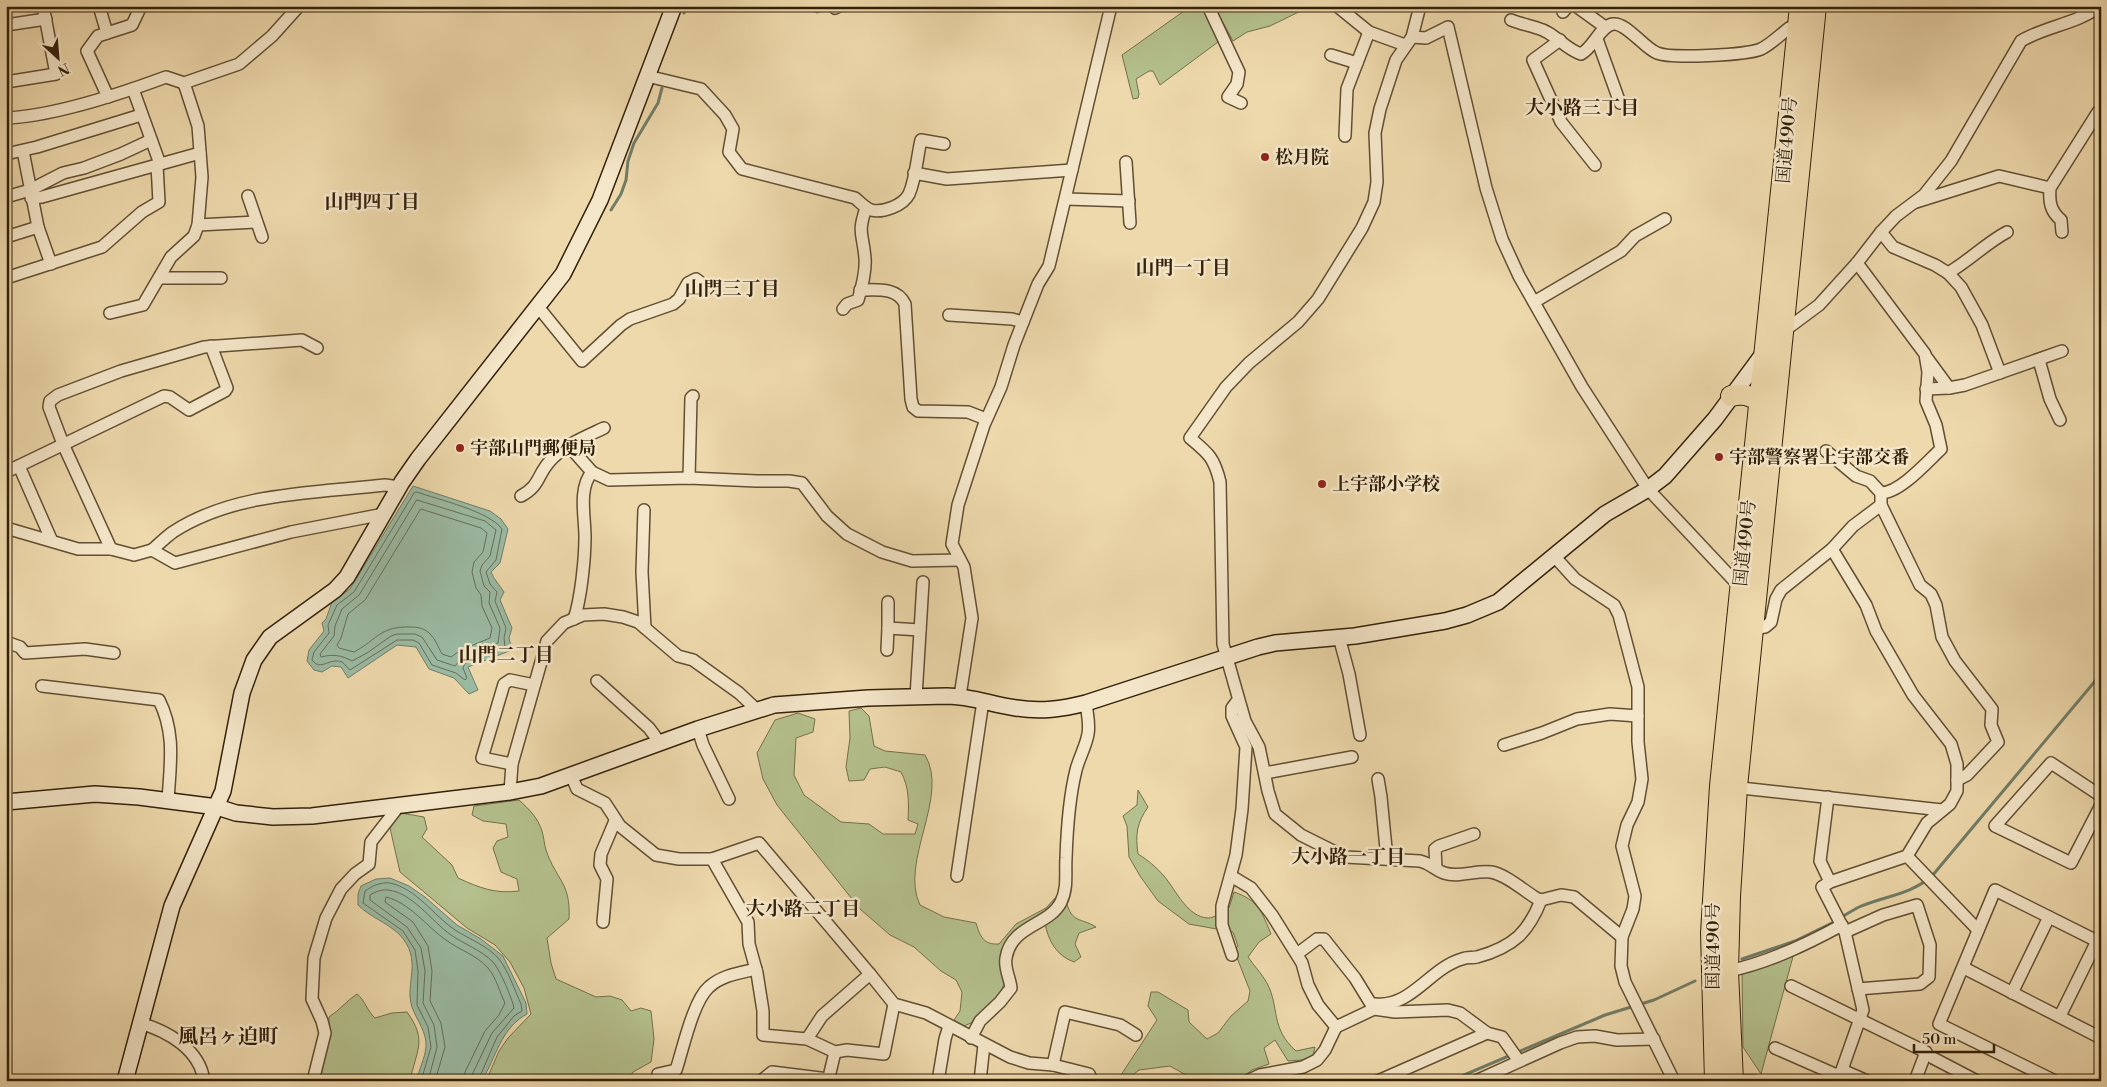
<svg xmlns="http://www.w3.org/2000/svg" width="2107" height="1087" font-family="'Libre Bodoni','Noto Serif JP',serif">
  <rect width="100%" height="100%" fill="#eed9ac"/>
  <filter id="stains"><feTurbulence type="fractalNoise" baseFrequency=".004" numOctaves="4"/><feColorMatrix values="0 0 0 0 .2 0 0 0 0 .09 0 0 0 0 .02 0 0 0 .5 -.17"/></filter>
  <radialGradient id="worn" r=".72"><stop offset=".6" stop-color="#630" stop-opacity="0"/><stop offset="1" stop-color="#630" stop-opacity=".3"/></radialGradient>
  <g fill="#b4c08d" stroke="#74704c">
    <path d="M1191 6H1203L1218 42 1160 85 1153 71H1149L1136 79 1139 94 1138 98 1133 99 1122 55Z"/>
    <path d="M1214 6H1311L1270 26 1247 32 1233 41Z"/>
    <path d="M861 708 869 716 874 746 885 751 925 755C950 796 899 862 920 905L944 917 976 923C980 937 984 945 999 944L1016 924 1046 908 1056 897 1066 902C1073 924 1080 917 1096 927L1079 933 1075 944 1081 957 1074 962C1057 956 1048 941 1045 923L1010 937 1005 982 1000 993 971 1023 964 1026 954 1020 960 1011 962 992 956 980 941 971 914 947 890 935 860 909 777 805 763 779 757 753 775 720 798 713 815 719 813 732 796 738 794 775 804 795 841 822 869 824 883 834H915L918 824 908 820C909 802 909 787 901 772L885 767 870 769 864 780 849 781 846 767 850 738 849 711Z"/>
    <path d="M1138 790 1148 807C1137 823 1135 834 1138 854 1148 860 1156 867 1164 876 1176 890 1187 917 1208 918 1214 918 1223 912 1229 908L1234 892C1258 900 1262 912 1271 934L1259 942 1248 957C1254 966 1262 974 1267 983 1280 1008 1270 1028 1296 1051L1315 1047 1313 1055 1302 1060 1288 1061 1275 1040 1264 1048 1269 1064 1252 1070 1237 1081H1190L1186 1075 1170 1066 1139 1070 1127 1080 1121 1075 1157 1020 1148 1006 1151 992H1158L1188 1010 1189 1022 1207 1039 1218 1033 1231 1016 1248 1001 1250 991 1234 950 1238 946 1233 932 1189 924 1158 901 1140 876 1129 857 1127 826 1123 816 1137 805Z"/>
    <path d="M519 800C529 809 538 818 542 831 544 837 544 844 546 850 556 880 571 882 569 919L547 938 551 963 556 979 596 997 610 996 622 1000 631 1011 641 1008 651 1011 654 1039 651 1062 633 1072 628 1081H486L499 1051 508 1038 531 1014 524 988 510 962 495 945 467 928 400 872 390 828 401 813 424 817 427 829 422 837 452 865 458 878C480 888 495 894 519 891L517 879 501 872 493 848 497 841 508 837 506 824 483 821 472 815 474 806Z"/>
    <path d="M1794 953 1761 1074 1743 1047 1742 971Z"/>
    <path d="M357 994C365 1000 367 1011 375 1018L392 1013 407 1012C428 1041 416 1050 410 1081H319L329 1031V1017C340 1010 346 1001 357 994Z"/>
  </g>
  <g fill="#9bbba4" stroke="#717d67">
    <path d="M413 486 490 511 501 519 508 529 500 563 491 572C494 580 499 584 504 592L500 600 512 628 509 638 512 650 468 667 478 690 469 694 454 678 429 669 416 647 397 645 348 678 341 667 332 666 322 672 314 670 307 661 309 650 324 631 322 623 326 619 332 602 350 589Z"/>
    <path d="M390 878 409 886 425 897 457 925 481 939 503 956 526 1003 527 1014C501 1028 496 1057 482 1081H416C419 1070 425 1058 426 1047 427 1032 417 1021 412 1007 404 983 424 960 399 934 386 922 370 917 358 905V894L361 886 376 879Z"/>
  </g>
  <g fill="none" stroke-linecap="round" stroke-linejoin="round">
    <g stroke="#676e58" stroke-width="1">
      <path d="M417 492C439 500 489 511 502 529L496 560 486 572 490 584 497 592 495 601 506 628 504 638 505 647 465 663 463 668 467 678 465 680 456 673 432 665 419 643 413 640H397L350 670C347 668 345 664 342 662 329 657 321 672 312 660L314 652 329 633 328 625 337 605 354 592 414 493Z"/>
      <path d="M417 500 485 521 496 530 490 556 482 565 480 571 484 586 490 592 489 603 500 628 498 643 463 657 455 666 437 660 422 637 415 634H397L391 636 367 653 352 661C341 655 333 654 321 657L320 654 334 636 335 626 342 609 359 595Z"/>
      <path d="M421 509 481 528 487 533 483 552 474 562 472 572 476 588 481 595 482 606 492 628 490 638 461 650 451 657 442 654C438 647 435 638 429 633 424 628 417 627 411 627 380 626 378 639 354 652L339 648 337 645 341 638 348 614 365 600Z"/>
      <path d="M421 1081 431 1047 428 1027 417 1005 418 971 415 950 403 931 363 903 365 891C372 886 381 882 390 883 417 889 433 915 455 930 469 939 488 946 499 959 508 970 515 991 521 1004L522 1011 514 1016 497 1037 478 1081"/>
      <path d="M428 1081 437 1047 434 1025 423 1003 425 971 421 948 407 927 370 900V895C375 892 382 889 388 890 413 893 431 921 451 935 464 944 481 950 493 962 500 970 512 998 514 1008L492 1033 472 1075 471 1081"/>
      <path d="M435 1081 445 1047 441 1023 430 1001 432 971 428 946 413 922 385 902 386 897C410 903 426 926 446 940 459 950 477 955 488 968 496 977 500 993 505 1003L499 1015 485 1031 465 1072 464 1081"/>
    </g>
    <g stroke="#717d67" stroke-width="3">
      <path d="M805 6 817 12 830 7"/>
      <path d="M684 13 686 6"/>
      <path d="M611 210 621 194 626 180 628 161 634 143 658 103 662 88"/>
      <path d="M1842 917C1847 914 1853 910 1859 907 1884 896 1910 895 1932 876L2101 674"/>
      <path d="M1742 959 1795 941 1836 921"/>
      <path d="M1450 1081 1605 1015 1654 1000 1695 981"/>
    </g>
    <defs>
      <g id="street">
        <path d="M99 6 107 33"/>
        <path d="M833 6 835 8 839 6"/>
        <path d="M1208 6 1239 72 1237 84 1228 97 1241 103"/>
        <path d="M1337 6 1369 32 1405 45"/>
        <path d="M1420 6 1412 37 1396 60 1380 109 1375 133 1377 182 1374 202 1362 228 1318 299 1298 322 1249 363 1226 387 1190 438C1208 453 1214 457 1220 482L1223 644 1245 721 1259 747 1268 791 1275 814 1301 835 1345 857 1420 861C1432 864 1435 870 1444 873 1459 878 1476 870 1491 872 1507 875 1523 890 1536 898L1541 900 1561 895 1574 897 1622 937"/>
        <path d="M1576 6 1605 27"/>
        <path d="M1563 12 1568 6"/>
        <path d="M1511 20C1521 24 1528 25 1537 28 1554 32 1565 49 1581 54 1594 47 1600 26 1613 24 1626 22 1644 48 1657 53 1671 59 1747 55 1761 49 1771 44 1780 35 1789 28L1802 29"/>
        <path d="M6 25 46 19"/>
        <path d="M1412 37 1426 38 1448 27 1486 188 1502 239 1519 276 1582 387 1648 489 1741 588"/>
        <path d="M1597 39 1620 103"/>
        <path d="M1560 40 1533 60 1561 122 1595 165"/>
        <path d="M1331 55 1357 63 1369 32"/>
        <path d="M647 76 701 89 725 115 733 129 729 152 742 169 855 198C860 202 865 208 871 210 882 213 903 206 909 194 916 178 917 157 921 140L944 144"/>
        <path d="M6 82 56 74 43 6"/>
        <path d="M133 89 160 164"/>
        <path d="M108 97 87 51 98 36 132 25 141 6"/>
        <path d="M6 118C55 116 120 94 166 77L184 83 239 64 272 36 299 6"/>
        <path d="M1345 136 1347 89 1357 63"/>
        <path d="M23 151 38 227 51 264"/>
        <path d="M6 154 37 147 141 115"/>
        <path d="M1126 162 1130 223"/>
        <path d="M914 173 947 179 1072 170"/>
        <path d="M248 196 262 237"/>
        <path d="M6 197 30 190 63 173 84 168 121 154 151 140"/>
        <path d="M31 198 42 197 200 153"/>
        <path d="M1066 199 1129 201"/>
        <path d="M1916 202 1999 176 2050 188"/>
        <path d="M198 225 256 222"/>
        <path d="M1881 232 1893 247 1935 265 1948 273 1961 287 1982 325 2000 373"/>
        <path d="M2062 232 2061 220C2050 211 2049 201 2050 188L2098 112"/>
        <path d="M6 237 38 227"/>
        <path d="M1948 273C1969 261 1986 243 2007 232"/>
        <path d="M6 278 102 247 142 212 159 202 157 165"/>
        <path d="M160 278H221"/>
        <path d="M860 290C877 290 897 287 905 304L911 399 913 407 918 411 968 412 986 419"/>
        <path d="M1534 302 1621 251 1635 236 1665 219"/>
        <path d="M539 308 582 361 621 325 630 319 673 304 679 299 688 283 696 279 708 288"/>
        <path d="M843 309 847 304 858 300C862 287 866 271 865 258 863 233 857 234 866 208"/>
        <path d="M110 313 143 305 171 257 194 236 198 225 202 177 198 126 184 83"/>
        <path d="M949 315 1012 319 1023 322"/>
        <path d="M1784 331 1819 305 1857 263 1881 232 1896 216 1924 195 1951 161 2021 41C2046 26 2077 24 2100 6"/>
        <path d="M1927 358 1949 388"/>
        <path d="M2039 360 2050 399 2060 420"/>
        <path d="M1926 389 1949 388 1965 385 2062 351"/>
        <path d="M569 446 592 472 609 480 689 478 757 481H789L802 483 827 516 847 534 882 552 912 561 960 560"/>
        <path d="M1826 451 1856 476 1870 481 1881 493"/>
        <path d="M19 466 51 539"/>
        <path d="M6 472 164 396 170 397 189 410 225 391 227 388 211 346"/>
        <path d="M689 478 691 398 693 396"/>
        <path d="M521 496C540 486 537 475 550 461 564 445 585 437 604 428"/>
        <path d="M1881 505 1920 585 1931 594 1936 605 1942 637 1955 661 1992 709 1991 725 1998 742 1967 775 1957 780"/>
        <path d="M644 510 642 572 645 628"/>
        <path d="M6 528 78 549H111L134 555 152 550 175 563 291 532 384 514"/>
        <path d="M111 549 63 444 49 407 50 401 58 395 121 371 204 347 302 340 317 348"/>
        <path d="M1832 549 1866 605 1876 631 1913 695 1951 744 1957 764V791L1950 804 1927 823 1907 856 1830 882 1822 887 1845 932 1863 1010 1838 1081"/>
        <path d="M152 550C159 544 166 537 173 532 234 492 315 493 385 485L399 487"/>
        <path d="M1554 556 1575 579 1614 605 1619 615 1638 687V742L1642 779 1638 802 1627 825 1622 846 1635 896 1633 909 1622 937 1621 966 1625 982 1674 1081"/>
        <path d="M888 602V628L920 630"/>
        <path d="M574 619C581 599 585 558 585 537 585 516 578 489 592 472"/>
        <path d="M1750 629 1765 627 1771 622 1776 599 1781 590 1832 549 1853 526 1881 505V493C1900 493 1927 462 1941 449L1936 425 1926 401 1928 372 1925 354 1857 263"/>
        <path d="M1339 637 1349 674 1360 735"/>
        <path d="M6 642 20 647 25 653 85 649 114 653"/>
        <path d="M887 650 888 628"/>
        <path d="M597 681 649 728 660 743"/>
        <path d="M42 686 159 700C176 734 170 764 168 801"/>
        <path d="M960 696 972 618 964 567 952 544 958 505 984 425 1001 387 1014 345 1038 284 1049 266 1111 6"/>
        <path d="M916 697 923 582"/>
        <path d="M698 729 703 745 729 799"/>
        <path d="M1504 745 1542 733 1577 719 1610 714 1638 716"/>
        <path d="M512 764 482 758 504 684 510 680 534 685"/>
        <path d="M1265 773 1352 757"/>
        <path d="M571 775 577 789 605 803 620 826 656 855 679 859H712L759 843 870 974 822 1016 807 1039"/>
        <path d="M1378 779 1381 797 1387 859"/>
        <path d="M1732 787 1942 810"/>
        <path d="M510 792 512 764 547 641 564 623 583 615 604 614 623 617 638 622 678 656 693 660 739 693 756 709"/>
        <path d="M2101 796 2051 763 1995 826 2071 863 2101 805"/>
        <path d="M1828 797 1820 861 1830 882"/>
        <path d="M1907 856 1978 930"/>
        <path d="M712 859 748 922 749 944 757 973 763 1011V1035L807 1039 835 1052 847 1050 884 1054 894 1004"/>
        <path d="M1436 868 1435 849 1439 846 1474 834"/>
        <path d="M957 876 983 701"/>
        <path d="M1231 876 1251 888 1272 915 1302 963 1308 985 1318 1005 1336 1027 1374 1009"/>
        <path d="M603 922 607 879 600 865 601 854 615 821"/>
        <path d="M1845 932 1883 915 1917 905 1930 945 1929 977 1920 984 1858 989"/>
        <path d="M1297 954 1317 939H1324L1355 978 1374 1009 1395 1012 1448 1010 1460 1013 1487 1033 1502 1037 1519 1061"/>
        <path d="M1232 955 1222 925V906L1236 855 1242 809 1246 747 1232 716V708L1238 700"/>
        <path d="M1964 968 2101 1038"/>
        <path d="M1728 971C1768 963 1807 944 1842 925"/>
        <path d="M870 974 894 1004 926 1013 1010 1057 1029 1063 1053 1065 1089 1074 1092 1081"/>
        <path d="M1791 986 1926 1052 1915 1081"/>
        <path d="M2012 993 2049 917"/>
        <path d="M1375 1004C1411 1008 1430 968 1462 959 1467 957 1472 958 1477 957 1492 953 1508 946 1519 936 1529 926 1536 913 1541 900"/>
        <path d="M2060 1016 2097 941"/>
        <path d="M140 1023C167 1031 200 1049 204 1081"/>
        <path d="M971 1038 980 1021 1000 1002 1011 988C1010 978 1004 968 1006 958 1011 925 1049 926 1061 902 1068 888 1065 873 1066 858 1067 829 1069 798 1076 770 1079 758 1086 746 1088 734 1090 724 1087 713 1086 703"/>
        <path d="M1775 1048 1839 1076"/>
        <path d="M1933 1058 1977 1081"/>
        <path d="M1053 1065 1065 1012 1120 1025 1136 1035"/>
        <path d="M1842 1070 1867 1081"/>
        <path d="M313 1081 325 1033 322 1021 312 999 314 958 326 918 341 889 355 874 369 864 371 842 395 811 396 806"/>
        <path d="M659 1081 658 1074 676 1070C683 1049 693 1001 709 987 722 975 740 973 756 969"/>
        <path d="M761 1081 772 1072 828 1079"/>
        <path d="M828 1081 835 1052"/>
        <path d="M938 1081 945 1039 949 1026"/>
        <path d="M980 1081 984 1045"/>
        <path d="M1247 1081 1260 1075 1303 1067 1317 1060 1325 1050 1336 1027"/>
        <path d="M1378 1081 1487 1033"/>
        <path d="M1476 1081 1560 1043 1577 1037 1595 1036 1617 1040 1654 1039"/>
        <path d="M1728 1081H1754"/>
        <path d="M2055 1081 1939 1024 1995 890 2097 941 2101 940"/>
        <path d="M2099 1081 2101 1077"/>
      </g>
      <g id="secondary">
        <path d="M6 802 95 794 139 797 217 807 236 813 273 817 312 816 510 792 541 786 698 729 774 705 868 698 947 696C971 696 993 705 1016 708 1041 712 1062 709 1086 703L1258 647 1275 643 1355 636 1445 621 1467 615 1498 602 1605 514 1648 489 1665 476 1715 419 1766 350"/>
        <path d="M125 1081 172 906 223 791 242 693 254 660 270 637 335 590 347 577 402 482 418 459 563 274 600 200 674 6"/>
      </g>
      <g id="highway">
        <path d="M1731 396C1742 393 1750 395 1759 401"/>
        <path d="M1715 1081 1711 933 1720 786 1800 6"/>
        <path d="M1733 1081 1728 971 1730 896 1737 787 1816 6"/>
      </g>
    </defs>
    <use href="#street" stroke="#624f33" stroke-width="14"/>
    <use href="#secondary" stroke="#33210b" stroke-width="18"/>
    <use href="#highway" stroke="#33210b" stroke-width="22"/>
    <use href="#street" stroke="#f4e6c9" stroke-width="11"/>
    <use href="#secondary" stroke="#f4e6c9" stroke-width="15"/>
    <use href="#highway" stroke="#eed9ac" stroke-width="20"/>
  </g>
  <g fill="#8f2418" stroke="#f4e6c9" stroke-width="2">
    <circle cx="1265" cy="157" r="5"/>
    <circle cx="460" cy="448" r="5"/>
    <circle cx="1719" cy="457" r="5"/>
    <circle cx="1322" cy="484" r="5"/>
  </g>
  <g text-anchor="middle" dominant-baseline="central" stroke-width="5" stroke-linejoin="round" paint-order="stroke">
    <g font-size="18" fill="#33210b" stroke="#f4e6c9">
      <text transform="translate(1787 140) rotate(-85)">国道490号</text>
      <text transform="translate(1745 543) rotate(-84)">国道490号</text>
      <text transform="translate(1713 946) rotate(-90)">国道490号</text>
    </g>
    <g font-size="18" font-weight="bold" fill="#33210b" stroke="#f4e6c9" text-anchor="start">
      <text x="1275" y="157">松月院</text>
      <text x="470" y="448">宇部山門郵便局</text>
      <text x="1729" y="457">宇部警察署上宇部交番</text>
      <text x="1332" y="484">上宇部小学校</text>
    </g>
    <g font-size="19" font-weight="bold" fill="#33210b" stroke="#f4e6c9">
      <text x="1582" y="108">大小路三丁目</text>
      <text x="372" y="202">山門四丁目</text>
      <text x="1183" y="268">山門一丁目</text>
      <text x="732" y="289">山門三丁目</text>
      <text x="506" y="655">山門二丁目</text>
      <text x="1348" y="857">大小路一丁目</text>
      <text x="803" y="909">大小路二丁目</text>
    </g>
    <g font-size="20" font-weight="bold" fill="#33210b" stroke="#f4e6c9">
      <text x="228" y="1037">風呂ヶ迫町</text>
    </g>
  </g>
  <rect width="2107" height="1087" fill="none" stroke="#eed9ac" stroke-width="25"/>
  <rect x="8" y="8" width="2092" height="1072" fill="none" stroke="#33210b" stroke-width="2.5"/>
  <rect x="12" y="12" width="2082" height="1062" fill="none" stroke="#33210b"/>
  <g transform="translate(58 58) rotate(154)" stroke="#f4e6c9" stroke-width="4" paint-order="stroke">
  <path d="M0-4L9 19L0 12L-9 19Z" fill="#33210b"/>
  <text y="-8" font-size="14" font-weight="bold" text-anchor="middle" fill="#33210b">N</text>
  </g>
  <path d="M1914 1044v8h80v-8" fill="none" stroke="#33210b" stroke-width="2.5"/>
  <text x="1922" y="1044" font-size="15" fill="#33210b" stroke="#f4e6c9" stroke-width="4" paint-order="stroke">50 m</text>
  <rect width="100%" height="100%" filter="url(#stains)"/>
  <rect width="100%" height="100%" fill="url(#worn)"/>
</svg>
